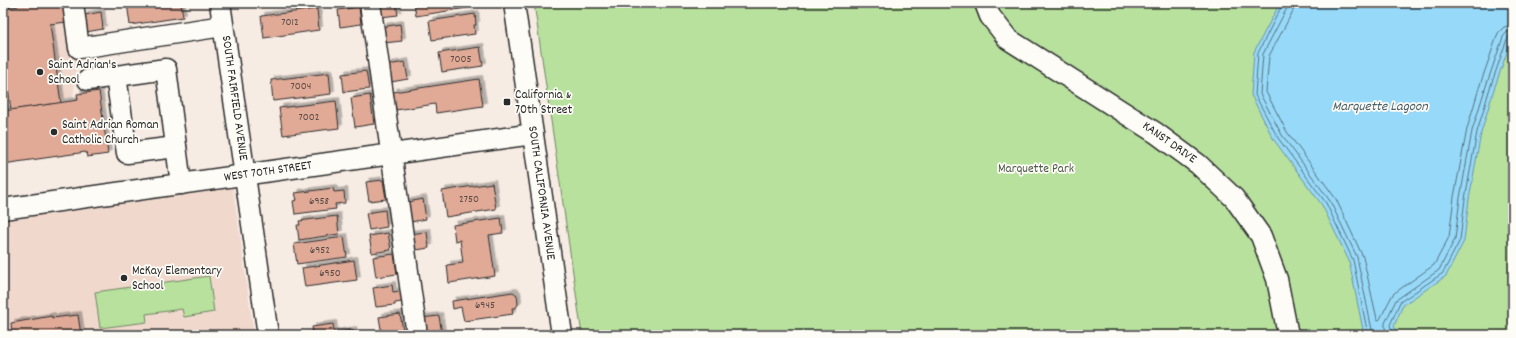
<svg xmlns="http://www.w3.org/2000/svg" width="1516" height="338" font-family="Dekko,sans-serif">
  <defs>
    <filter id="shadow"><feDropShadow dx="3.5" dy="-3.5" stdDeviation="0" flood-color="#0004"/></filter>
  </defs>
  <rect width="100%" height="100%" fill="#f7ece4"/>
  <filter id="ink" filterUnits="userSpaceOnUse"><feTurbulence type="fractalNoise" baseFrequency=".025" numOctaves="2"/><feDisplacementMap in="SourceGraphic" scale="8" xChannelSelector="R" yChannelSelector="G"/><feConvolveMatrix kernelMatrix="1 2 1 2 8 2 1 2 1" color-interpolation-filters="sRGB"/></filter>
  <g filter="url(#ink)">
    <g fill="#f0d8cd">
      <path d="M3 3H73L79 48 73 97 3 108Z"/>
      <path d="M233 188 254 335H3V221Z"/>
    </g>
    <g fill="#b7e19d" stroke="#718664">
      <path d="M534 3H1513V335H582Z"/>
      <path d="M209 276 214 312 184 317 182 309 146 314 147 322 100 328 95 292Z"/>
    </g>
    <path fill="#97d9f9" stroke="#6c93a7" d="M1280 3H1513V35L1493 92 1481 133 1469 199 1464 241 1446 276 1403 305 1394 326 1398 335H1364L1349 261 1322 205 1274 140 1251 95 1254 52Z"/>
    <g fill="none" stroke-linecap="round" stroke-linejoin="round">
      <g stroke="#56717d" stroke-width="1">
        <path d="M1283 3 1258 53 1255 95 1278 138 1326 203 1353 260 1368 335"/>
        <path d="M1288 3 1287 8 1263 54 1260 94 1282 135 1330 201 1357 257 1373 335"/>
        <path d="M1294 3 1293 11 1269 56 1266 92 1287 132 1336 199 1363 257 1377 319 1379 320 1380 319 1393 294 1434 265 1449 237 1454 197 1467 129 1479 88 1498 33 1504 27 1513 25"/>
        <path d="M1388 335 1385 328V323L1396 300 1439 270 1455 239 1460 198 1472 131 1485 89 1503 37 1507 32 1513 31"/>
        <path d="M1393 335 1390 325 1400 302 1443 273 1460 240 1465 199 1477 132 1489 91 1507 39 1510 36H1513"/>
      </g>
    </g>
    <g fill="#e1aa97" stroke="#2b2b2b" filter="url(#shadow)">
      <path d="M18 3H24V5L39 3H64L67 22 50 24 61 103 11 110 3 51V9L18 6Z"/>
      <path d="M127 3H181L183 17 130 25Z"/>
      <path d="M379 3H396L398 15 380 17Z"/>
      <path d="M414 3H472L473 7 416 16Z"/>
      <path d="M359 7 361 24 340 27 338 10Z"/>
      <path d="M317 9 319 30 264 38 261 16Z"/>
      <path d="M101 12 103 29 86 32 84 15Z"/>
      <path d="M475 14 476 25H474L475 34 432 40 429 21Z"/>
      <path d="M400 24 402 41 384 43 382 27Z"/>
      <path d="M480 47 483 66 442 72 439 53Z"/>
      <path d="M405 62 408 79 391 82 388 65Z"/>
      <path d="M366 71 369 89 344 92 342 74Z"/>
      <path d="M329 73 331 94 273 101 271 80Z"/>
      <path d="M479 79 483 106 436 113 435 104 396 110 393 92Z"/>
      <path d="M99 91 108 154 87 157 86 152 3 164V111L78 100 77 94Z"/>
      <path d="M370 95 374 124 355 127 351 98Z"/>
      <path d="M336 101 339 128 283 135 279 108Z"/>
      <path d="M383 180 386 199 369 201 366 182Z"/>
      <path d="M492 183 496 209 446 217 442 191Z"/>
      <path d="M333 188 334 192 344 191 345 203 335 204 336 209 295 214 293 201 297 200 295 193Z"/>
      <path d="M423 199 426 219 406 223 403 203Z"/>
      <path d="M385 210 387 227 369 230 366 213Z"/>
      <path d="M337 216 339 234 299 240 297 225H300L299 221Z"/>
      <path d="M501 218 503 233 489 235 495 276 449 283 447 265 463 263 460 240 455 241 453 225Z"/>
      <path d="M427 232 429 248 410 251 408 234Z"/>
      <path d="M388 233 391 250 372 253 369 236Z"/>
      <path d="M344 237 347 257 297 264 294 244Z"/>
      <path d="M394 254 397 274 376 277 373 257Z"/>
      <path d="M354 260 357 280 305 287 302 268Z"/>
      <path d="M392 285 393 292 401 291 402 302 395 303V305L376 307 373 288Z"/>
      <path d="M513 292 517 295 518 304 516 308H512L513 314 464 321 461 307 453 309 452 301Z"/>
      <path d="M400 314 404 335H382L379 317Z"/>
      <path d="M78 315 81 335H12L11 323 52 316V318Z"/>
      <path d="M439 316 442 334 421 335 420 318Z"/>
      <path d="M333 324 334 333 353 330 354 335H313L312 327Z"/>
    </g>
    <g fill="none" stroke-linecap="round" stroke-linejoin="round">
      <defs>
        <g id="minor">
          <path d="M73 3 79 48 223 26"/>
          <path d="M220 3 268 335"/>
          <path d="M370 3 417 335"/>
          <path d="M514 3 562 335"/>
          <path d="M985 3 990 16 1008 39 1156 133 1198 164 1234 198 1261 236 1277 279 1288 335"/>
          <path d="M116 76 127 153 176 147"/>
          <path d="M88 80 166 69 181 184"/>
          <path d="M3 209 533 134"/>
        </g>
      </defs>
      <use href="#minor" stroke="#2b2b2b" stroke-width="23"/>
      <use href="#minor" stroke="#fdfcf7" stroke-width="20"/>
    </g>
  </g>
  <g fill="#2b2b2b" stroke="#fdfcf7" stroke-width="1.5">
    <circle cx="40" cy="72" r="4"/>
    <rect x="503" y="98" width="8" height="8" rx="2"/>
    <circle cx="54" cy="132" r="4"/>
    <circle cx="124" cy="278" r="4"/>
  </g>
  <g text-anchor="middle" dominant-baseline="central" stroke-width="3.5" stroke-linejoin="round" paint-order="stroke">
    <g font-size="11" fill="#584b46">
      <text x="290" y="23">7012</text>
      <text x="461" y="60">7005</text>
      <text x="301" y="87">7004</text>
      <text x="309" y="118">7002</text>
      <text x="469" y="200">2750</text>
      <text x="319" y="202">6958</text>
      <text x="320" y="251">6952</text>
      <text x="330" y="274">6950</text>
      <text x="485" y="306">6945</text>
    </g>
    <g font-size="13" fill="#2b2b2b" stroke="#fdfcf7" text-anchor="start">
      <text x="48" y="65">Saint Adrian's<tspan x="48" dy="15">School</tspan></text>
      <text x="515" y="95">California &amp;<tspan x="515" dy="15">70th Street</tspan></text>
      <text x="62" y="125">Saint Adrian Roman<tspan x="62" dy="15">Catholic Church</tspan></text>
      <text x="132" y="271">McKay Elementary<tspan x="132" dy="15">School</tspan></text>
    </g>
    <g font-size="13" fill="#2b2b2b" stroke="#fdfcf7">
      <text transform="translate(234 98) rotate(82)">SOUTH FAIRFIELD AVENUE</text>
      <text transform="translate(1169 143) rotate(35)">KANST DRIVE</text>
      <text transform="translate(268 172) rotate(-8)">WEST 70TH STREET</text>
      <text transform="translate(541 193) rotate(82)">SOUTH CALIFORNIA AVENUE</text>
    </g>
    <g font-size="13" fill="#4e5848" stroke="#fdfcf7">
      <text x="1036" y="169">Marquette Park</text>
    </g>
    <g font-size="14" font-style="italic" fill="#4b5f69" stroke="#fdfcf7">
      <text x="1380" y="107">Marquette Lagoon</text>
    </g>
  </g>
  <rect width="1516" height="338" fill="none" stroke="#fdfcf7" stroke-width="16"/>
  <rect x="8" y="8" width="1500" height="322" fill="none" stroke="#2b2b2b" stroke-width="1.5" filter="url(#ink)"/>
</svg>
